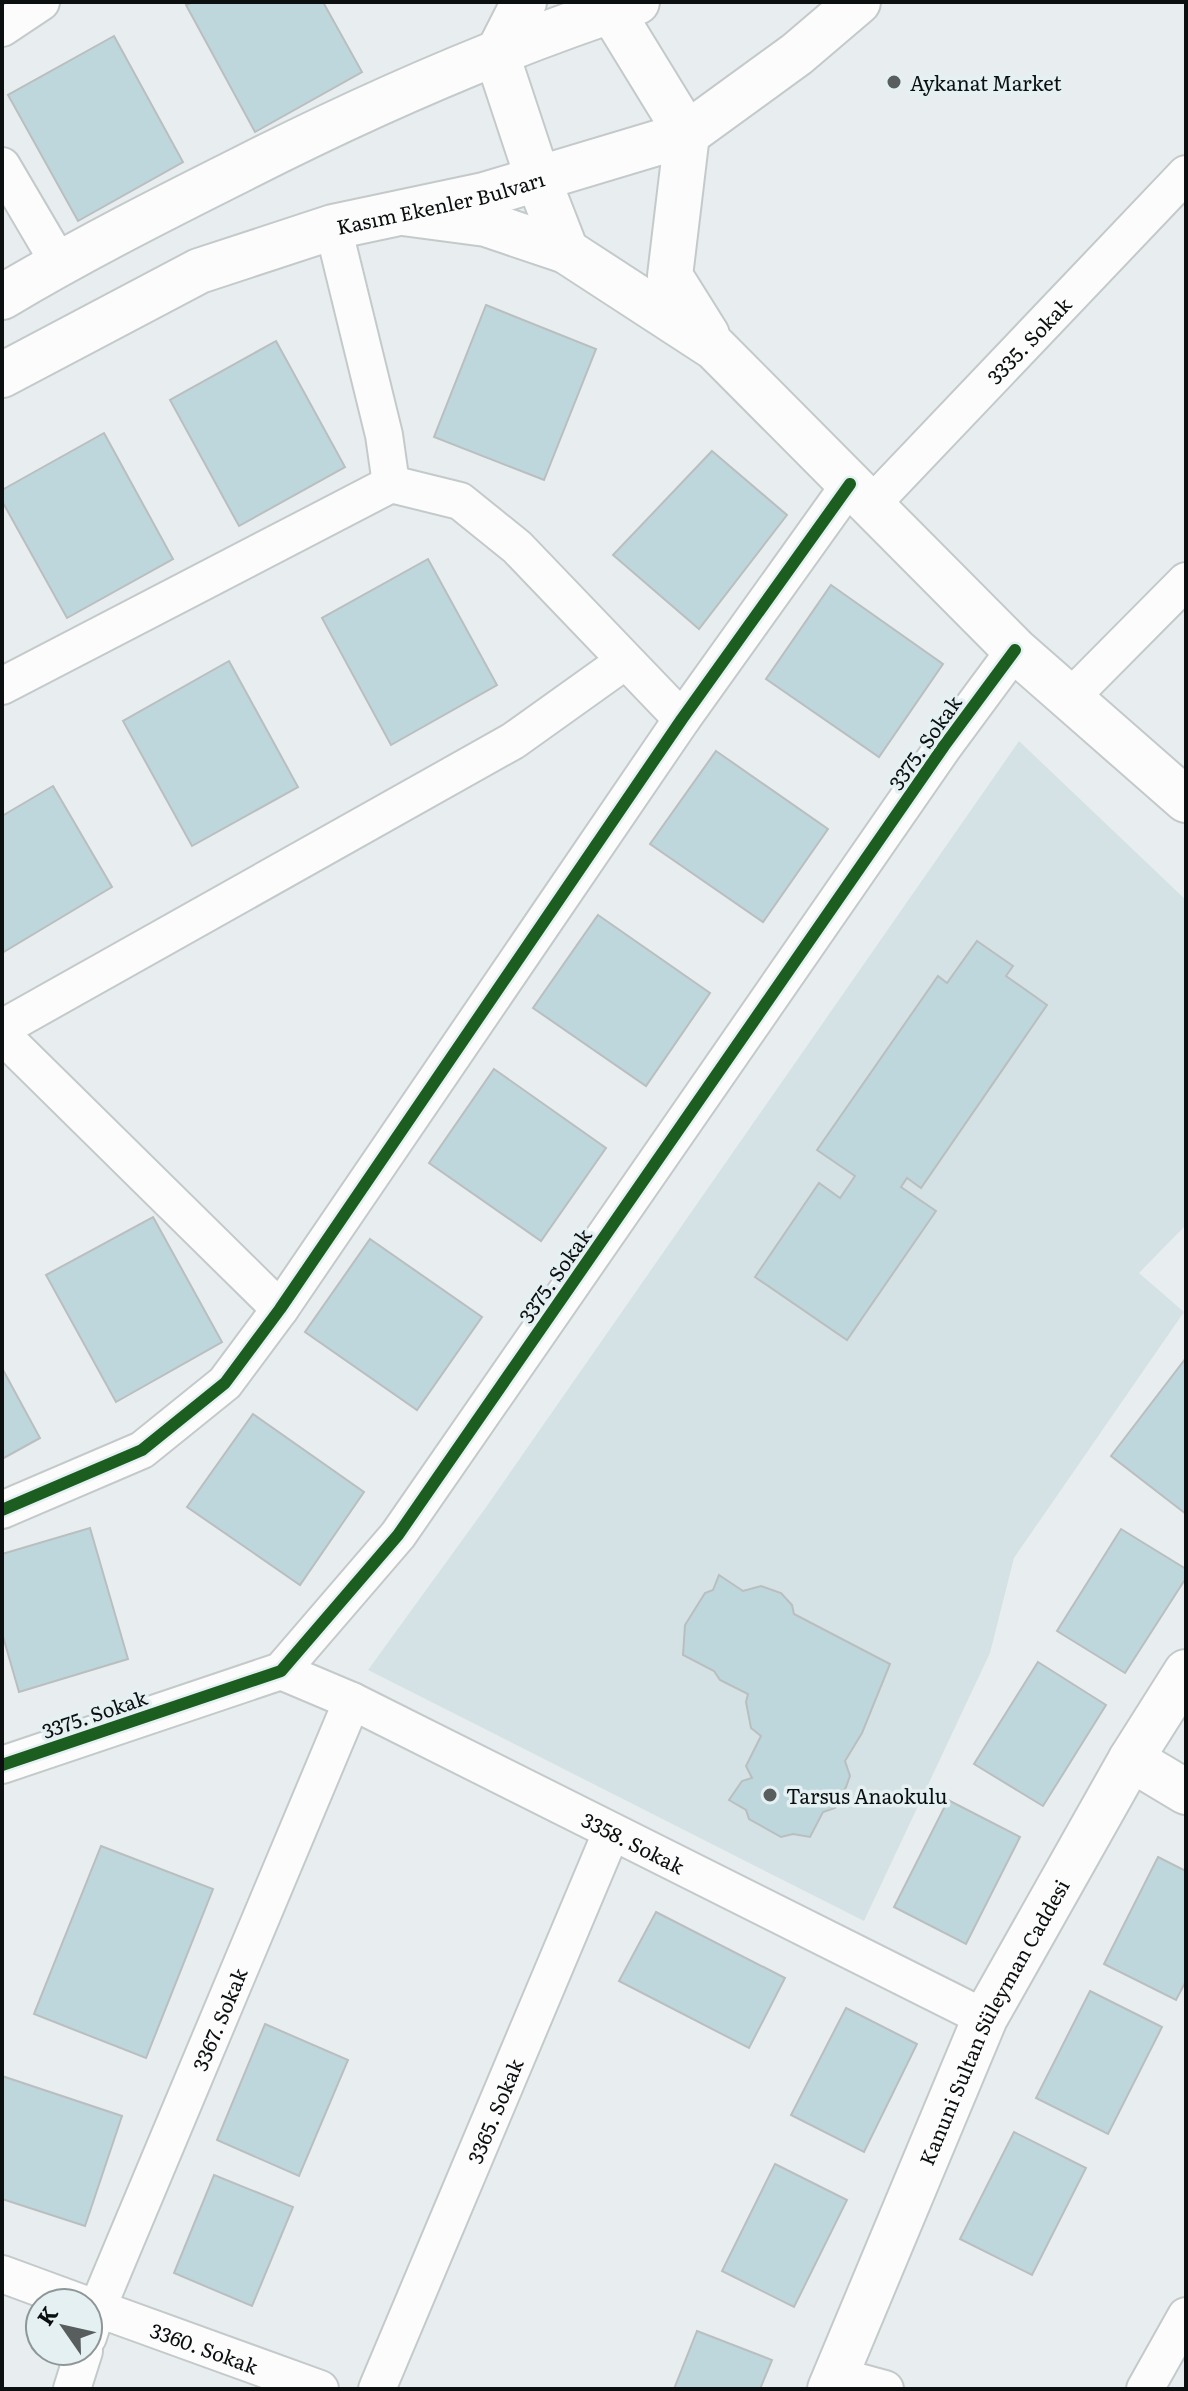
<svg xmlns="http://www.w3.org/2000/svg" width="1188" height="2391" font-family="Literata,serif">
  <rect width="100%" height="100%" fill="#e8eeef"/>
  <path fill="#d5e2e5" d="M1019 741 1186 900V1225L1139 1273 1184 1312 1014 1558 990 1653 864 1921 368 1670 484 1510Z"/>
  <g fill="#bed7dc" stroke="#babebf" stroke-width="2">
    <path d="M193 2H323L362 72 255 132 186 5Z"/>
    <path d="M114 36 183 162 78 221 8 95Z"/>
    <path d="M486 305 596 349 544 480 434 437Z"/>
    <path d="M276 341 345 467 239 526 170 400Z"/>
    <path d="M104 433 173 559 67 618 2 501V490Z"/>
    <path d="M712 451 787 515 699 629 613 555Z"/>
    <path d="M428 559 497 685 391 745 322 618Z"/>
    <path d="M831 585 943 664 879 757 766 679Z"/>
    <path d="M229 661 298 787 192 846 123 721Z"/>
    <path d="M716 751 828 829 763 922 650 844Z"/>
    <path d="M53 786 112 887 2 953V816Z"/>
    <path d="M598 915 710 993 646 1086 533 1008Z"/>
    <path d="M977 941 1013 966 1006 976 1047 1005 921 1188 907 1178 901 1187 936 1211 847 1340 755 1277 819 1183 840 1198 855 1176 817 1150 938 976 947 983Z"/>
    <path d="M494 1069 606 1148 541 1241 429 1163Z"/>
    <path d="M153 1217 222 1342 116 1402 46 1275Z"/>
    <path d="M370 1239 482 1317 417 1410 305 1332Z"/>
    <path d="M1186 1358V1514L1111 1456Z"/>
    <path d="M2 1368 40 1438 2 1459Z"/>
    <path d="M253 1414 364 1492 300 1585 187 1507Z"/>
    <path d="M90 1528 128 1659 19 1692 2 1633V1554Z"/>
    <path d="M1121 1529 1186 1569V1578L1125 1673 1057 1631Z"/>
    <path d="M719 1575 743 1591 761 1586 781 1593 792 1605 794 1614 890 1664 862 1733 845 1761 850 1776 846 1787 835 1808 823 1812 810 1837 793 1834 781 1837 749 1819 746 1810 729 1800 742 1781 752 1778 746 1766 761 1736 751 1728 746 1702 748 1694 720 1680 714 1671 683 1655 685 1625 705 1593 713 1590Z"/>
    <path d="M1038 1662 1106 1705 1043 1806 974 1764Z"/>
    <path d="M948 1800 1020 1837 966 1944 894 1907Z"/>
    <path d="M101 1846 213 1889 146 2058 34 2014Z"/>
    <path d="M1158 1857 1186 1871V1981L1176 2000 1104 1964Z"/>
    <path d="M656 1912 785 1978 749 2048 619 1981Z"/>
    <path d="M1090 1991 1162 2027 1108 2134 1036 2098Z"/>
    <path d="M846 2008 917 2044 864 2152 791 2115Z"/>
    <path d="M265 2024 348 2060 299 2176 217 2140Z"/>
    <path d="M2 2076 122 2116 85 2226 2 2199Z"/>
    <path d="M1014 2132 1086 2168 1032 2275 960 2239Z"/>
    <path d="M775 2164 847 2200 794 2307 722 2271Z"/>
    <path d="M214 2175 293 2207 252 2306 174 2273Z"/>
    <path d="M697 2331 772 2360 760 2389H674Z"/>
  </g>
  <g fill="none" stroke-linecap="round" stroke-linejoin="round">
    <defs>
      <g id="street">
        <path d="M2 28 41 2"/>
        <path d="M2 166 59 263"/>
        <path d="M333 227 384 435 391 484"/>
        <path id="s1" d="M871 505 1186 174"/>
        <path d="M2 686 391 484 460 501 517 547 682 719"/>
        <path d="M1070 698 1186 581"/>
        <path d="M2 1028 513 741 625 661"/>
        <path d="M2 1035 280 1309"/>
        <path d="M2 1510 142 1450 225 1383 280 1309 682 719 850 484"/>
        <path id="s2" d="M281 1671 352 1701 985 2018"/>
        <path d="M2 1765 281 1671 398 1535 944 746 1015 650"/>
        <path d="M2 2274 81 2303"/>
        <path id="s3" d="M88 2305 320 2389"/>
        <path id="s4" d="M88 2337 97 2309 352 1701"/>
        <path d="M837 2376 885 2389"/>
        <path d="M72 2389 84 2351"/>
        <path id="s5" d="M377 2389 611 1833"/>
        <path d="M1145 2389 1186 2316"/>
      </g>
      <g id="secondary">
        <path d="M524 2 497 55 538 179 566 251"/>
        <path d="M611 10 687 134 670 276 707 335"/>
        <path d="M403 213 486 224 566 251 715 348 1015 650 1186 800"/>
        <path d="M2 297C81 250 162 209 244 168 370 104 502 46 637 2"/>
        <path id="s6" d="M2 375 199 271 333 227 484 195 687 134 797 54 858 2"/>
        <path d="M1131 1759 1186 1792"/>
        <path id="s7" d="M830 2389 985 2018 1131 1759 1186 1672"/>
      </g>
    </defs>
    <use href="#street" stroke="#c4c9ca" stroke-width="40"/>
    <use href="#secondary" stroke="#c4c9ca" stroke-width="48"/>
    <use href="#street" stroke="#fcfcfd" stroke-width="36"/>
    <use href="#secondary" stroke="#fcfcfd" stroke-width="44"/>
    <defs>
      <g id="cycleway">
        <path d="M2 1510 142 1450 225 1383 280 1309 682 719 850 484"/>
        <path d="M2 1765 281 1671 398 1535 944 746 1015 650"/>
      </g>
    </defs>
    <use href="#cycleway" stroke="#e5f0f2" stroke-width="17"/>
    <use href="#cycleway" stroke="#1b5e20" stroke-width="12"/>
  </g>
  <g fill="#585d5e" stroke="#e5f0f2" stroke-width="3">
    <circle cx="894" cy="82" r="8"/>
    <circle cx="770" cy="1795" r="8"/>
  </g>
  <g text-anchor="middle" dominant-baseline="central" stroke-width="7" stroke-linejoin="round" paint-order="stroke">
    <g font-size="20" fill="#0b0f10" stroke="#e5f0f2" text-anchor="start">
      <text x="910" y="82">Aykanat Market</text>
      <text x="786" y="1795">Tarsus Anaokulu</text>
    </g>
    <g font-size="20" fill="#0b0f10" stroke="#e5f0f2">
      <text stroke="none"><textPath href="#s6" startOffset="474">Kasım Ekenler Bulvarı</textPath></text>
      <text stroke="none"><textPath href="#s1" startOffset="228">3335. Sokak</textPath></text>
      <text transform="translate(924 742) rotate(-55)">3375. Sokak</text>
      <text transform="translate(554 1275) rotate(-55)">3375. Sokak</text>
      <text transform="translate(94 1713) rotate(-19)">3375. Sokak</text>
      <text stroke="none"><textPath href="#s2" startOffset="392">3358. Sokak</textPath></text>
      <text stroke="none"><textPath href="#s4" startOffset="344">3367. Sokak</textPath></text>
      <text stroke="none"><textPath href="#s7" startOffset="402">Kanuni Sultan Süleyman Caddesi</textPath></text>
      <text stroke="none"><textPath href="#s5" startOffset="302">3365. Sokak</textPath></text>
      <text stroke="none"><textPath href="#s3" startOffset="124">3360. Sokak</textPath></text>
    </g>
  </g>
  <rect width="1188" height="2391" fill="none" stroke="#0b0f10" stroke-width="8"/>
  <g transform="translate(64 2327) rotate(304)"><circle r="38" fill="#e5f0f2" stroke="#8e9698" stroke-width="2"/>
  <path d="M0-6L14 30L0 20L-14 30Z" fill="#585d5e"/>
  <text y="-12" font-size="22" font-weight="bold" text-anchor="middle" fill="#0b0f10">K</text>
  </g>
</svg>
